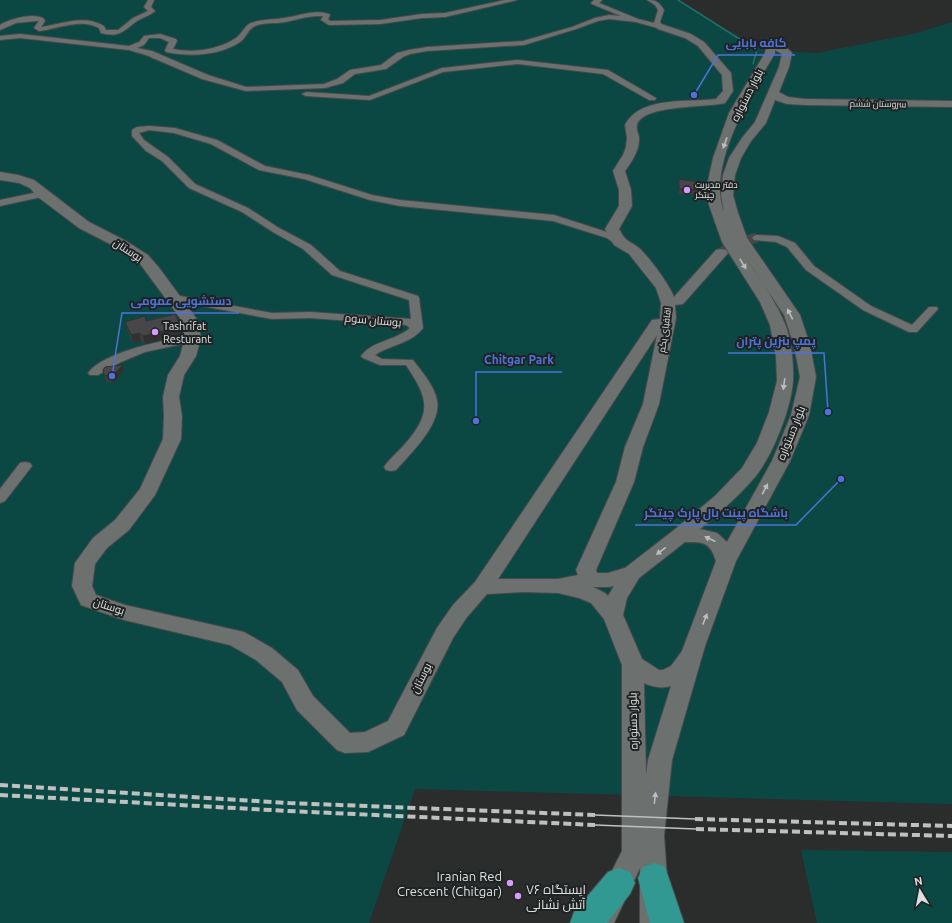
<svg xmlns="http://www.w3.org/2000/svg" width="952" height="923" font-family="Ubuntu,Cairo,sans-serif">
  <rect width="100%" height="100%" fill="#2a2d2c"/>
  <g fill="#0b4844">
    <path d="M0 0H680L720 26 763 50 817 53 917 33 952 22V804L415 789 369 923H0Z"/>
    <path d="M801 850 952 852V923H817Z"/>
  </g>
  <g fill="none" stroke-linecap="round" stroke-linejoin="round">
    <path stroke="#216e68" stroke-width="1.5" d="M678 0 757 50 753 64"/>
    <path stroke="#454847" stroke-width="10" stroke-dasharray="10 5" stroke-linecap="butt" d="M721 253 735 242 757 238"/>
    <defs>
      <g id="street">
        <path d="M148 0H154L151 7 155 11 154 12C149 16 143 17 137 21 123 31 120 38 101 33L99 28C80 18 58 29 39 31L34 28 39 21H36L16 23 0 30V25C9 19 35 12 44 19L45 21 41 27C63 24 83 14 104 26L106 30H118L133 18 148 11 144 7Z"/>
        <path d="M505 0H517L445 17 422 18 380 24 329 25 321 20 323 16H318C307 16 296 20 285 22 275 24 264 22 255 26 248 29 246 38 240 42 219 56 190 57 166 52L165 50 169 42 160 38H149L144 45 137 48 152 51 208 75 246 87 324 84 337 79 350 70 381 65 397 53 409 50 427 47 523 41 572 27 595 18 609 15 621 16 592 4 591 3 594 0H602L599 3 638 19 654 23 658 10 655 5 647 0C656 0 659 2 664 10L660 22 664 27 661 29 636 22 609 19 598 21 576 29 524 45 427 51 410 54 403 57 386 69 355 74 343 83 325 88 246 91 202 79 146 55 129 50 20 38 0 40V36L20 34 129 46 139 42 144 36 160 34 176 39 177 41 173 49C193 53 218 50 236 38 242 34 244 26 251 23 261 19 273 20 284 18 300 16 313 9 329 14L330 15 328 19 330 21 380 20 422 14 445 13Z"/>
        <path d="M518 60 608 70 656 98 655 100H649L603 74 518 64 443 72 370 100 306 96 302 94 306 92 369 96 442 68Z"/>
        <path d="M149 126 175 128 217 140 265 166 309 175 372 195 400 200 554 215 613 234 624 242 623 244H615L607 238 553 221 400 206 370 200 304 179 259 170 211 144 174 133 149 130 139 133 144 140 168 157 195 184 248 208 279 228 311 245 340 271 418 296 419 298 423 328C412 343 390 345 375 355L382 359 413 360C421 371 434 385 437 400 442 424 410 454 396 470L391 471 386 470 384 467C390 458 398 452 405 444 433 412 428 398 406 365H380L363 358 361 356C373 340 396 341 410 328L406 325 310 318 272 319 175 301 170 298 175 295 272 313 310 312 411 319 409 300 332 275 303 249 273 232 242 212 189 188 162 161 146 151 132 136V130L137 127Z"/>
        <path d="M43 191 46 192 48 194 46 196 0 206V200Z"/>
        <path d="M757 235 778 236 795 243 814 266 871 306 912 325 929 307H937L938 309 917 332H909L863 310 806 270 787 247 776 242 754 240 752 238 754 236Z"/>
        <path d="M192 336 196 337 198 339 196 341 145 352 121 362 98 375H90L88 373C103 352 167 339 192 336Z"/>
        <path d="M25 462 30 463 32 466 5 501 0 503V489L20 463Z"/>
      </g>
      <path id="secondary" d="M661 24 691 34 704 42 731 73 733 91 725 103C707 108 643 104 637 125 636 129 638 133 639 137 640 150 632 161 625 171L631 190 632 206 619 229C627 244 628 239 639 248 649 257 669 284 674 297L716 250 721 249 726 250 728 253 683 304 675 305 676 318 659 404 643 447 634 482 596 570 597 573H608L625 568 674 530 715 496 742 468 757 443 769 412 777 381 776 356 770 325 760 302 722 242 709 205 707 186 713 158 729 113 765 53 767 43C775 41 786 46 792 53L789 67 779 92 788 97 805 99 952 101V107L805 105 787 104 775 100 766 123 751 141 741 158 735 175 733 195 738 213 747 238 800 315 810 345 816 377 809 415 790 461 736 561 705 646 672 760 664 836 667 878 668 923H640V868L614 923H586L622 851V665L604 619 591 603 579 598 558 593 524 592 487 594 467 617 453 638 404 735 368 752 345 753 337 750 297 710 282 682 256 660 230 645 124 620 81 605 72 586 75 563 93 538 115 520 140 489 163 439 164 416 163 397 168 375 180 356 185 337 180 318 138 261 116 247 79 228 38 197 30 188 19 183 0 180V172L18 175 34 180 89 222 126 241 148 255 160 269 196 318 201 337 196 356 184 375 179 397 182 416 181 439 155 495 129 530 107 548 95 564 92 586 96 595 125 605 244 632 272 648 298 670 313 696 350 733 365 732 388 721 437 628 453 605 475 582 652 320 660 319 661 303 656 288 629 254 614 245 605 229 619 206V190L613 171 623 155 626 147 627 138 625 125C640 95 690 103 716 99L723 91 722 75 698 46 685 38 658 29 656 27ZM775 50 782 54 779 67 755 122 742 138 729 158 723 175 721 195 724 212C706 165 752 93 775 53ZM736 243 784 315 794 345 800 377 791 415 772 461 727 542 717 533 700 529C719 513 739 496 755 477 773 455 791 409 793 381 794 365 791 338 785 324 773 295 753 269 736 243ZM657 335 643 404 625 447 616 482 576 570 578 575 558 579H498ZM685 542C704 542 710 542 716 561L682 651 671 666 663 670H659L642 659 623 615 627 598 639 578ZM614 586 608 596 605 593 593 587H608ZM644 683C653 687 662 689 671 686L648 760 646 775Z"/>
      <g id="highway">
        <path d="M654 863 665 867 684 923H650L638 878 643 867Z"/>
        <path d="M619 868 630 872 635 883 630 894 607 923H570L574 912 608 872Z"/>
      </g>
    </defs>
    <use href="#street" stroke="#474a4a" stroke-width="2"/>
    <use href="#secondary" stroke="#474a4a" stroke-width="2"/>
    <use href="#highway" stroke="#474a4a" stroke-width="2"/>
    <use href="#street" fill="#6c706f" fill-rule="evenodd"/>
    <use href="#secondary" fill="#6c706f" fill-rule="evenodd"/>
    <use href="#highway" fill="#319991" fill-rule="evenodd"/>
    <g stroke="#bfc1c1" stroke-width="1.5">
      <path d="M595 815 695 819"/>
      <path d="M595 825 696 829"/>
    </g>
    <g stroke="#bfc1c1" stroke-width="4" stroke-dasharray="8 4" stroke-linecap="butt">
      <path d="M0 785 289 803 595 815"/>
      <path d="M0 795 288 811 595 825"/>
      <path d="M695 819 952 826"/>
      <path d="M696 829 952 836"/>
    </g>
  </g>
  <g fill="#3d3c3e">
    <path d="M679 179 705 190 704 195 679 194Z"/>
    <path d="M146 321 182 335 145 344 141 341 133 343 127 330 125 322Z"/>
    <path d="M103 370 124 371 113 383 106 381Z"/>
  </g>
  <g fill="#323132">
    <path d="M181 327 182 335 145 344 143 336Z"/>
    <path d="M139 333 141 341 133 343 131 335Z"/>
    <path d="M123 365 124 371 113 383 111 377Z"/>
  </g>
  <g fill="#474648" stroke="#323132">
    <path d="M679 179 705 183V190L679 189Z"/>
    <path d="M175 314 181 327 143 336 139 333 131 335 125 322 145 316 146 321Z"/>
    <path d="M123 365 111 377 104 375 103 370 105 367Z"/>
  </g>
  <defs><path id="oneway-solid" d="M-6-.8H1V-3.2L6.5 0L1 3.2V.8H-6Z"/></defs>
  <g fill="#bcbebe">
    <use href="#oneway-solid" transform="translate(725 143) rotate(110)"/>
    <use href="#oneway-solid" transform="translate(743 264) rotate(58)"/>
    <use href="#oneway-solid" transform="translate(790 314) rotate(-117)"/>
    <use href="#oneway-solid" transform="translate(784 384) rotate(98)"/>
    <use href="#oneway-solid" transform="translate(765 489) rotate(-62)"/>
    <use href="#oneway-solid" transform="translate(710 539) rotate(-155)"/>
    <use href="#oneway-solid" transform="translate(661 551) rotate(143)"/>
    <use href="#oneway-solid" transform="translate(705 619) rotate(-69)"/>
    <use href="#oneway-solid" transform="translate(655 798) rotate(-83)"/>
  </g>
  <g fill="#d39cfd" stroke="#202323" stroke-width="1.5">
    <circle cx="687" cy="190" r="4"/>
    <circle cx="155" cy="332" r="4"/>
    <circle cx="510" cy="883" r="4"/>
    <circle cx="518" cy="896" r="4"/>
  </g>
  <g text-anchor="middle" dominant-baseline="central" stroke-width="4" stroke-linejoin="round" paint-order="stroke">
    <g font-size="9" fill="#dee0e0" stroke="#202323">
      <text transform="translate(878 104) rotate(1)">سروستان ششم</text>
      <text transform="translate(665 330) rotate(-82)">اقاقیای یکم</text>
    </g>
    <g font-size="9" fill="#dee0e0" stroke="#202323" text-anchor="start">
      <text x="695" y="185">دفتر مدیریت<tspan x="695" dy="10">چیتگر</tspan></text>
    </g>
    <g font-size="11" fill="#dee0e0" stroke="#202323">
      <text transform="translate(747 95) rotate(-63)">بلوار دستواره</text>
      <text transform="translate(128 250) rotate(33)">بوستان</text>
      <text transform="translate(373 320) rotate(5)">بوستان سوم</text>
      <text transform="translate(791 433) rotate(-68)">بلوار دستواره</text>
      <text transform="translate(109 606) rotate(18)">بوستان</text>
      <text transform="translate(421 678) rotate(-63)">بوستان</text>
      <text transform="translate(633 721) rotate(-91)">بلوار دستواره</text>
    </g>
    <g font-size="11" fill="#dee0e0" stroke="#202323" text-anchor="start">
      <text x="163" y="326">Tashrifat<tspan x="163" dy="13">Resturant</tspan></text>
    </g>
    <g font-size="13" fill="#dee0e0" stroke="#202323" text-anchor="end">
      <text x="502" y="876">Iranian Red<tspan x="502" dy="15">Crescent (Chitgar)</tspan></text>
      <text x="526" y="889" text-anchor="start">ایستگاه ۷۶<tspan x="526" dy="15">آتش نشانی</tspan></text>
    </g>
  </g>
  <path fill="none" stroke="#4d72da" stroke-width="1.5" d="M694 95L718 55H795M112 376L122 313H239M828 412L824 353H728M476 421L476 372H562M841 479L796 525H635"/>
  <g fill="#4d72da" stroke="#202323" stroke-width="1.5">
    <circle cx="694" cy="95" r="4"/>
    <circle cx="112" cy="376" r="4"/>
    <circle cx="828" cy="412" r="4"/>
    <circle cx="476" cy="421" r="4"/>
    <circle cx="841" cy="479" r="4"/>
  </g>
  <g font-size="12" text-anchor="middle" font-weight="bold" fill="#4d72da" stroke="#202323" stroke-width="4" stroke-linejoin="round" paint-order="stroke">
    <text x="756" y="47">کافه بابایی</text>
    <text x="181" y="305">دستشویی عمومی</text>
    <text x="776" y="345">پمپ بنزین پتران</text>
    <text x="519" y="364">Chitgar Park</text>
    <text x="716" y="517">باشگاه پینت بال پارک چیتگر</text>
  </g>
  <g transform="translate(920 891) rotate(350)" stroke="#202323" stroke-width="3" paint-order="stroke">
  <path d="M0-3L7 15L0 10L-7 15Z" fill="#dee0e0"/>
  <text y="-6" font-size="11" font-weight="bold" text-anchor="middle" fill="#dee0e0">N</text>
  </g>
</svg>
